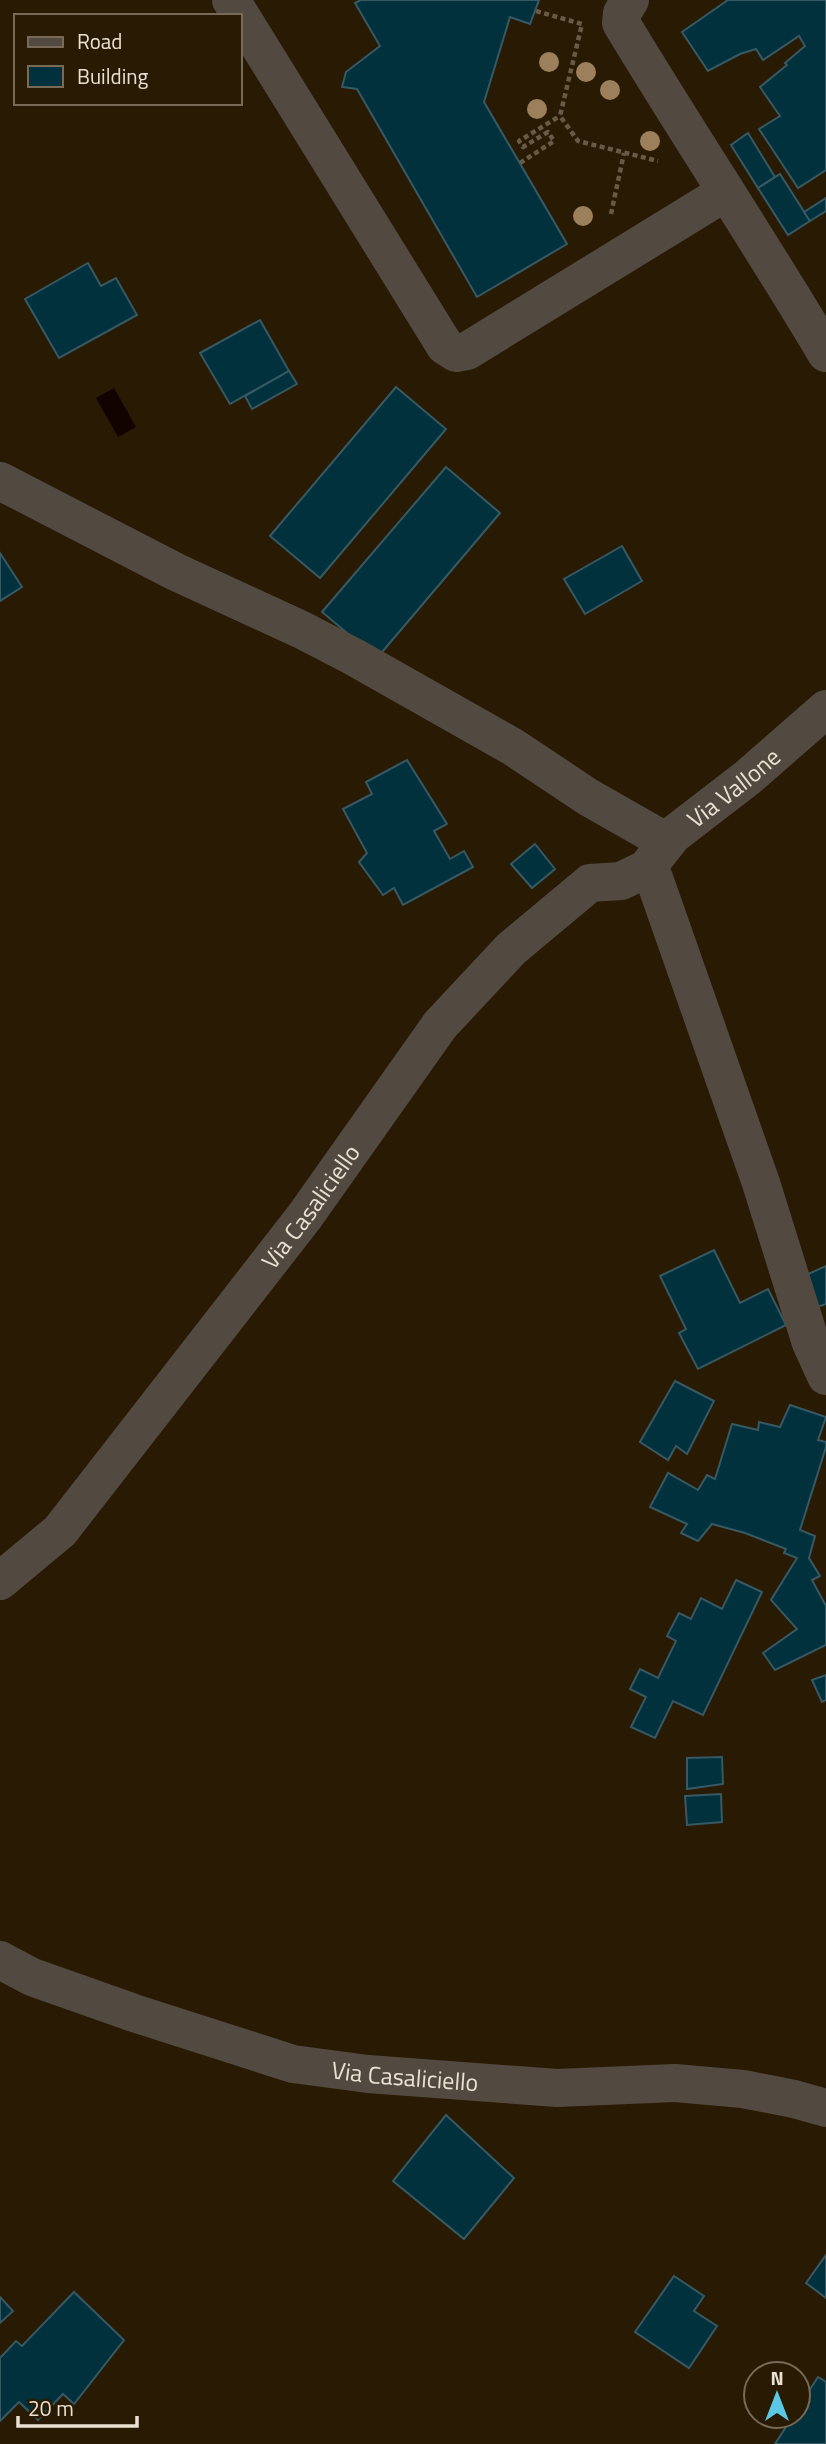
<svg xmlns="http://www.w3.org/2000/svg" width="826" height="2444" font-family="'Titillium Web',sans-serif">
  <rect width="100%" height="100%" fill="#291a04"/>
  <path fill="#120300" d="M114 388 136 427 118 437 96 398Z"/>
  <g fill="#01313d" stroke="#375963" stroke-width="2">
    <path d="M361 0H539L530 24 510 17 484 102 567 244 477 297 357 89 342 87 346 72 380 46 355 3Z"/>
    <path d="M728 0H826V170L798 188 759 129 780 116 760 87 787 65 785 63 805 46 799 36 763 60 756 49 740 54 708 71 682 32Z"/>
    <path d="M748 133 775 177 758 188 731 145Z"/>
    <path d="M780 174 810 221 788 235 758 188Z"/>
    <path d="M826 198V211L810 221 804 212Z"/>
    <path d="M88 263 101 286 116 278 137 315 59 358 25 299Z"/>
    <path d="M260 320 289 371 230 404 200 353Z"/>
    <path d="M289 371 297 384 252 409 245 396Z"/>
    <path d="M396 387 446 429 320 578 270 536Z"/>
    <path d="M446 467 500 513 377 658 322 612Z"/>
    <path d="M622 546 642 581 585 614 564 579Z"/>
    <path d="M0 553 22 587 0 601Z"/>
    <path d="M407 760 447 824 434 831 450 859 464 851 473 867 403 905 394 888 383 895 359 862 367 853 343 809 372 794 366 782Z"/>
    <path d="M535 844 555 869 532 888 511 864Z"/>
    <path d="M714 1250 740 1303 768 1289 786 1325 698 1369 679 1333 686 1329 660 1276Z"/>
    <path d="M826 1266V1304L809 1310 795 1280Z"/>
    <path d="M675 1381 714 1401 687 1454 676 1446 668 1460 640 1442Z"/>
    <path d="M790 1405 826 1417 818 1440 826 1442V1447L800 1530 815 1536 809 1558 820 1576 812 1580 826 1606V1645L775 1670 763 1653 797 1629 771 1600 797 1558 784 1553 786 1549 745 1533 712 1524 698 1541 681 1533 687 1524 650 1507 668 1473 698 1490 707 1475 715 1479 732 1424 758 1430 759 1422 780 1427Z"/>
    <path d="M736 1580 762 1592 703 1715 673 1701 655 1738 631 1727 646 1697 630 1689 640 1669 658 1678 676 1641 667 1636 679 1613 691 1619 701 1598 722 1609Z"/>
    <path d="M826 1675V1700L822 1702 812 1680Z"/>
    <path d="M722 1757 723 1784 687 1789V1758Z"/>
    <path d="M721 1794 722 1822 687 1825 685 1796Z"/>
    <path d="M446 2115 514 2178 464 2239 393 2181Z"/>
    <path d="M826 2255V2298L806 2283Z"/>
    <path d="M674 2276 704 2296 694 2311 717 2326 689 2368 635 2332Z"/>
    <path d="M74 2292 124 2340 74 2404 63 2394 38 2420 19 2402 0 2421V2358L16 2341 22 2346Z"/>
    <path d="M0 2297 13 2311 0 2323Z"/>
    <path d="M818 2377 826 2382V2444H775L793 2416H798V2408Z"/>
  </g>
  <g fill="none" stroke-linecap="round" stroke-linejoin="round">
    <g stroke="#685a47" stroke-width="4.5" stroke-dasharray="5 3.5" stroke-linecap="butt">
      <path d="M536 11 582 24 560 116 578 141 658 161"/>
      <path d="M520 163 554 141 548 132 523 147 519 141 560 116"/>
      <path d="M611 214 624 153"/>
    </g>
    <g stroke="#524a40" stroke-width="38">
      <path d="M231 0 445 346 456 353 467 351 726 192"/>
      <path d="M630 0 622 13 621 23C688 134 760 242 826 353"/>
      <path d="M0 481 176 572 302 630 354 657 513 747 588 797 667 842"/>
      <path d="M646 869 654 878 761 1183 811 1343 826 1376"/>
      <path id="s1" d="M0 1581 60 1531 305 1216 440 1025 511 949 590 883 621 881 646 869 673 835 747 778 826 709"/>
      <path id="s2" d="M0 1960 32 1977 134 2013 293 2064 368 2074 557 2088 675 2083 743 2089 794 2099 826 2108"/>
    </g>
  </g>
  <g fill="#9b805b">
    <circle cx="549" cy="62" r="10"/>
    <circle cx="586" cy="72" r="10"/>
    <circle cx="610" cy="90" r="10"/>
    <circle cx="537" cy="109" r="10"/>
    <circle cx="650" cy="141" r="10"/>
    <circle cx="583" cy="216" r="10"/>
  </g>
  <g text-anchor="middle" dominant-baseline="central" stroke-width="7" stroke-linejoin="round" paint-order="stroke">
    <g font-size="24" fill="#ebe1d3" stroke="#291a04">
      <text stroke="none"><textPath href="#s1" startOffset="1097">Via Vallone</textPath></text>
      <text stroke="none"><textPath href="#s1" startOffset="488">Via Casaliciello</textPath></text>
      <text stroke="none"><textPath href="#s2" startOffset="424">Via Casaliciello</textPath></text>
    </g>
  </g>
  <rect x="14" y="14" width="228" height="91" fill="#291a04" stroke="#776a57" stroke-width="2"/>
  <rect x="28" y="37" width="35" height="10" fill="#524a40" stroke="#776a57" stroke-width="2"/>
  <text x="77" y="49" font-size="21" fill="#ebe1d3">Road</text>
  <rect x="28" y="66" width="35" height="21" fill="#01313d" stroke="#776a57" stroke-width="2"/>
  <text x="77" y="84" font-size="21" fill="#ebe1d3">Building</text>
  <g transform="translate(777 2395)"><circle r="33" fill="#291a04" stroke="#776a57" stroke-width="2"/>
  <path d="M0-5L12 26L0 18L-12 26Z" fill="#5bc8e6"/>
  <text y="-10" font-size="19" font-weight="bold" text-anchor="middle" fill="#ebe1d3">N</text>
  </g>
  <path d="M18 2416v10h119v-10" fill="none" stroke="#ebe1d3" stroke-width="3.5"/>
  <text x="28" y="2416" font-size="21" fill="#ebe1d3" stroke="#291a04" stroke-width="5" paint-order="stroke">20 m</text>
</svg>
